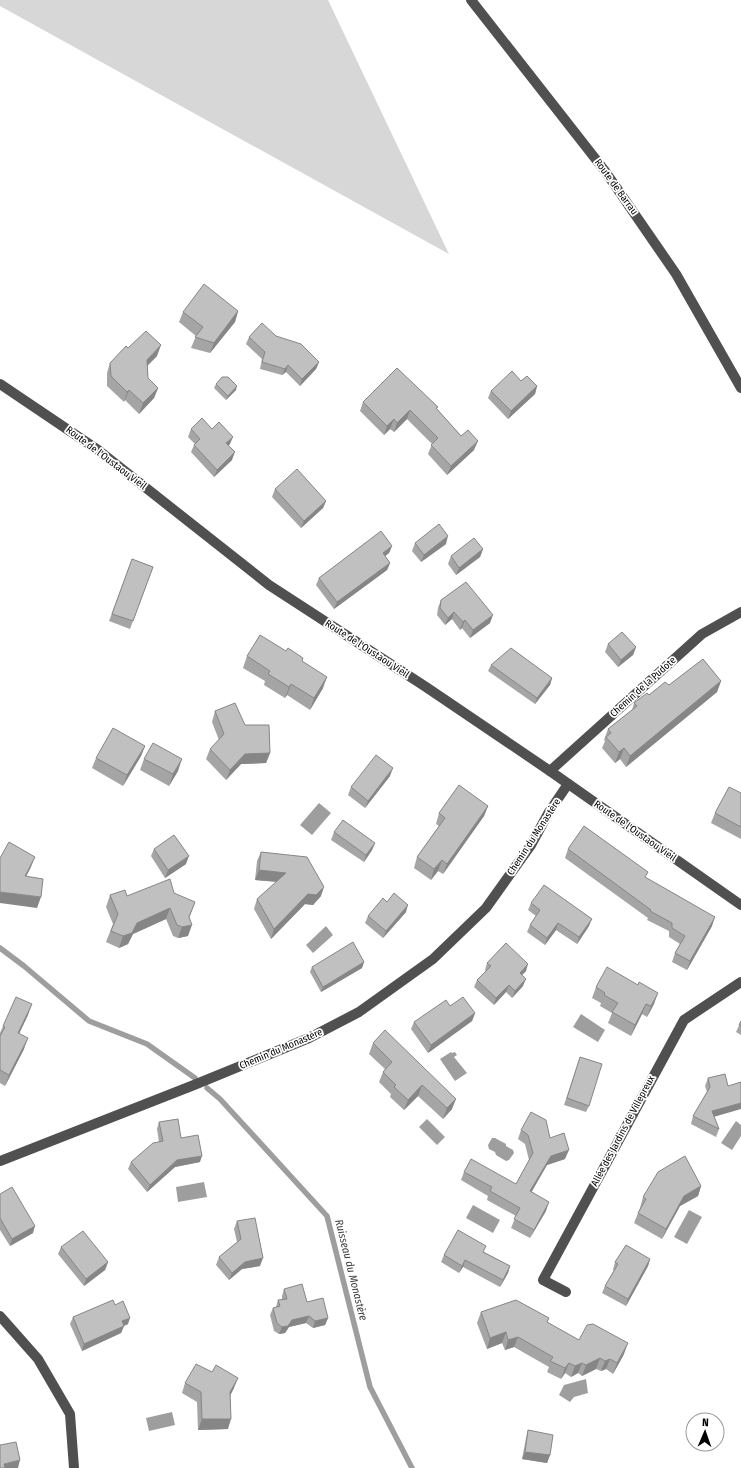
<svg xmlns="http://www.w3.org/2000/svg" width="741" height="1468" font-family="'Fira Sans Condensed',sans-serif">
  <rect width="100%" height="100%" fill="#fff"/>
  <path fill="#d7d7d7" d="M0 0H328L449 254 0 6Z"/>
  <g fill="#9e9e9e">
    <path d="M319 803 331 813 312 835 300 825Z"/>
    <path d="M326 926 333 935 313 953 306 945Z"/>
    <path d="M581 1014 605 1030 598 1042 573 1027Z"/>
    <path d="M451 1052 452 1053 455 1052 457 1055 454 1057 467 1073 455 1081 440 1059Z"/>
    <path d="M427 1119 445 1137 437 1145 419 1127Z"/>
    <path d="M736 1121 741 1125V1136L732 1150 721 1143Z"/>
    <path d="M492 1138H495L506 1144V1146L513 1150 514 1153 509 1160 506 1161 496 1155 495 1152 489 1149 488 1145Z"/>
    <path d="M204 1182 207 1197 178 1202 176 1187Z"/>
    <path d="M473 1205 500 1220 493 1233 466 1218Z"/>
    <path d="M689 1210 702 1217 687 1244 674 1237Z"/>
    <path d="M586 1379 588 1393 574 1397 570 1402 559 1395 564 1385Z"/>
    <path d="M172 1412 175 1425 149 1431 146 1418Z"/>
  </g>
  <g fill="none" stroke-linecap="round" stroke-linejoin="round">
    <g stroke="#9e9e9e" stroke-width="5.5">
      <path d="M0 948 24 966 89 1021 147 1044 195 1078"/>
      <path d="M207 1088 220 1099 327 1216 370 1387 412 1468"/>
    </g>
    <g stroke="#505050" stroke-width="10">
      <path d="M471 0 605 171 676 274 741 388"/>
      <path d="M0 384 98 450 269 585 426 687 550 771 741 905"/>
      <path d="M550 771 702 634 741 612"/>
      <path d="M0 1161 194 1085 309 1038 359 1012 433 959 486 908 531 845 549 812 568 784"/>
      <path d="M566 1292 543 1280 684 1020 741 982"/>
      <path d="M0 1316 38 1359 70 1414 74 1468"/>
    </g>
  </g>
  <g fill="#a5a5a5">
    <path d="M238 311 235 322 210 353 191 348 196 336 179 322 183 312Z"/>
    <path d="M276 336 319 362 316 369 300 386 286 372 282 375 260 369 262 359 246 344 249 337Z"/>
    <path d="M128 348 157 356 147 366 148 378 158 388 154 398 139 414 125 400 124 402 107 386V373L110 363Z"/>
    <path d="M521 381 537 386 535 394 508 419 488 398 491 391Z"/>
    <path d="M216 384 236 390 226 400 214 388Z"/>
    <path d="M363 402 437 409 474 450 447 475 428 454 432 444 407 419 394 432 390 429 384 435 360 411Z"/>
    <path d="M191 429H212L230 444 228 446 232 460 214 477 191 452 194 445 195 444 188 437Z"/>
    <path d="M275 489 326 501 323 508 301 528 272 497Z"/>
    <path d="M415 543 446 544 421 562 412 551Z"/>
    <path d="M392 546 389 553 385 556 390 563 387 570 334 609 316 585 319 578Z"/>
    <path d="M483 549 480 557 456 575 448 564 451 556Z"/>
    <path d="M132 559 153 567 130 629 109 621Z"/>
    <path d="M441 600 490 623 470 638 462 628 460 630 452 619 445 625 437 615 438 608Z"/>
    <path d="M608 644 636 647 633 655 618 667 605 652Z"/>
    <path d="M247 656 302 661 323 688 310 710 287 695 285 698 264 685 265 681 243 668Z"/>
    <path d="M491 665 552 678 550 685 535 704 488 671Z"/>
    <path d="M721 681 717 692 626 767 620 759 615 763 602 748 605 741 604 740 608 729 632 710 634 703 669 685Z"/>
    <path d="M215 711 245 725 270 753 266 763 241 764 226 780 206 759 210 749 219 740 212 722Z"/>
    <path d="M145 746 141 756 123 786 92 768 96 758Z"/>
    <path d="M144 759 178 771 169 786 140 770Z"/>
    <path d="M390 776 365 808 348 795 351 787Z"/>
    <path d="M741 793V839L711 823 715 813Z"/>
    <path d="M488 806 484 816 443 874 438 871 431 880 414 868 417 857 439 826 436 824 439 813Z"/>
    <path d="M334 832 375 843 372 850 364 862 331 840Z"/>
    <path d="M154 849 186 864 165 878 151 856Z"/>
    <path d="M568 849 646 878 712 926 687 970 672 962 675 953 680 944 669 937V931L647 920 648 918 565 858Z"/>
    <path d="M261 852 321 896 313 905 305 904 271 939 254 909 257 899 276 882 255 880 257 861Z"/>
    <path d="M174 893 189 918 188 936 178 938 173 936 166 919 133 934 128 944 119 948 106 942 113 924 106 907 110 895 127 896Z"/>
    <path d="M387 902 406 912 383 938 365 923 368 916Z"/>
    <path d="M531 903 589 926 577 944 556 930 545 945 527 932 530 925 536 916 528 910Z"/>
    <path d="M364 962 362 968 321 992 310 972 312 967Z"/>
    <path d="M487 963 526 971 522 975 523 986 512 998 506 992 494 1005 474 987 477 980 486 971 485 970Z"/>
    <path d="M596 987 654 1004 647 1017 642 1014 631 1036 608 1023 612 1013 600 1006 601 1003 592 998Z"/>
    <path d="M450 1006 475 1013 472 1021 428 1053 411 1029 414 1022Z"/>
    <path d="M28 1015 19 1034 24 1049 5 1086 0 1083V1033L3 1026Z"/>
    <path d="M741 1021V1035L736 1032Z"/>
    <path d="M373 1043 452 1109 443 1119 418 1096 404 1110 390 1097 391 1094 379 1082 383 1072 385 1069 369 1054Z"/>
    <path d="M580 1057 589 1106 586 1112 564 1105Z"/>
    <path d="M708 1078 728 1086 714 1117 719 1129 716 1137 691 1124 693 1116 707 1092 705 1086Z"/>
    <path d="M159 1122 181 1138 200 1162 175 1167 147 1192 128 1169 131 1162 159 1142 157 1129Z"/>
    <path d="M521 1130 550 1138 565 1159 547 1165 531 1192 546 1211 530 1238 511 1228 516 1216 487 1200 488 1196 461 1180 464 1172 516 1184 529 1160 525 1144 518 1139Z"/>
    <path d="M701 1186 698 1196 680 1206 662 1239 634 1223 640 1208 643 1197Z"/>
    <path d="M0 1194 33 1233 10 1246 0 1230Z"/>
    <path d="M237 1221 260 1266 242 1269 229 1280 216 1265 219 1257 237 1242 234 1229Z"/>
    <path d="M61 1247 108 1262 105 1270 84 1286 58 1254Z"/>
    <path d="M484 1252 510 1266 508 1273 500 1287 463 1267 459 1273 441 1262 444 1255Z"/>
    <path d="M650 1259 648 1266 626 1306 602 1293 605 1286 614 1270H613L615 1262Z"/>
    <path d="M284 1289 307 1302 328 1318 325 1325 313 1328 306 1323 289 1327 285 1333 279 1334 274 1331 270 1315 273 1308 276 1307 278 1300H282V1296Z"/>
    <path d="M115 1305 128 1324 124 1326 121 1333 82 1351 70 1324 73 1317Z"/>
    <path d="M481 1312 549 1318 547 1323 579 1340 624 1354 613 1374 606 1369 601 1371 596 1369 582 1376 578 1373 571 1377 565 1373 561 1379 547 1372 549 1367 514 1347 505 1350 502 1343 487 1349 477 1323Z"/>
    <path d="M212 1372 234 1388 230 1396 228 1429 198 1430 197 1402 182 1393 185 1383Z"/>
    <path d="M528 1430 550 1455 547 1463 522 1459 526 1438Z"/>
  </g>
  <g fill="#868686">
    <path d="M238 311 235 322 210 353 214 343Z"/>
    <path d="M161 345 157 356 143 370 147 360Z"/>
    <path d="M319 362 316 369 300 386 302 379Z"/>
    <path d="M288 365 286 372 282 375 285 369Z"/>
    <path d="M237 386 236 390 226 400 228 396Z"/>
    <path d="M537 386 535 394 508 419 511 411Z"/>
    <path d="M158 388 154 398 139 414 143 403Z"/>
    <path d="M129 390 125 400 124 402 127 392Z"/>
    <path d="M410 410 407 419 394 432 397 423Z"/>
    <path d="M394 419 390 429 384 435 387 426Z"/>
    <path d="M233 437 230 444 223 451 226 443Z"/>
    <path d="M478 441 474 450 447 475 451 466Z"/>
    <path d="M235 452 232 460 214 477 217 470Z"/>
    <path d="M326 501 323 508 301 528 304 521Z"/>
    <path d="M448 536 446 544 421 562 424 555Z"/>
    <path d="M392 546 389 553 380 560 383 553Z"/>
    <path d="M483 549 480 557 456 575 459 568Z"/>
    <path d="M390 563 387 570 334 609 337 602Z"/>
    <path d="M454 612 452 619 445 625 448 618Z"/>
    <path d="M493 615 490 623 470 638 473 630Z"/>
    <path d="M465 620 462 628 460 630 463 622Z"/>
    <path d="M636 647 633 655 618 667 621 660Z"/>
    <path d="M327 677 323 688 310 710 314 698Z"/>
    <path d="M552 678 550 685 535 704 537 698Z"/>
    <path d="M721 681 717 692 626 767 630 756Z"/>
    <path d="M291 684 287 695 285 698 289 687Z"/>
    <path d="M145 746 141 756 123 786 127 775Z"/>
    <path d="M624 748 620 759 615 763 619 752Z"/>
    <path d="M270 753 266 763 241 764 226 780 230 770 245 754Z"/>
    <path d="M182 759 178 771 169 786 173 774Z"/>
    <path d="M393 768 390 776 365 808 368 801Z"/>
    <path d="M488 806 484 816 443 874 447 864Z"/>
    <path d="M375 843 372 850 364 862 366 855Z"/>
    <path d="M189 856 186 864 165 878 168 870Z"/>
    <path d="M35 857 31 867 21 887 25 876Z"/>
    <path d="M442 860 438 871 431 880 434 869Z"/>
    <path d="M259 870 286 873 282 882 255 880Z"/>
    <path d="M324 887 321 896 313 905 305 904 271 939 274 929 308 894Z"/>
    <path d="M0 892 41 897 37 908 0 903Z"/>
    <path d="M195 902 186 926 192 925 188 936 178 938 182 927Z"/>
    <path d="M408 905 406 912 383 938 386 931Z"/>
    <path d="M170 908 166 919 133 934 128 944 119 948 123 936 137 923Z"/>
    <path d="M715 917 712 926 687 970 690 961Z"/>
    <path d="M592 919 589 926 577 944 579 937Z"/>
    <path d="M558 923 556 930 545 945 547 938Z"/>
    <path d="M364 962 362 968 321 992 323 987Z"/>
    <path d="M528 964 526 971 517 980 520 973Z"/>
    <path d="M526 979 523 986 512 998 515 991Z"/>
    <path d="M509 985 506 992 494 1005 496 998Z"/>
    <path d="M658 993 654 1004 647 1017 651 1006Z"/>
    <path d="M32 1004 28 1015 14 1044 18 1033Z"/>
    <path d="M646 1004 642 1014 631 1036 635 1025Z"/>
    <path d="M475 1013 472 1021 428 1053 431 1045Z"/>
    <path d="M28 1038 24 1049 5 1086 9 1075Z"/>
    <path d="M422 1085 418 1096 404 1110 408 1100Z"/>
    <path d="M456 1099 452 1109 443 1119 447 1108Z"/>
    <path d="M741 1103V1109L710 1118 712 1111Z"/>
    <path d="M569 1150 565 1159 547 1165 527 1200 530 1191 551 1156Z"/>
    <path d="M202 1156 200 1162 175 1167 147 1192 150 1185 177 1160Z"/>
    <path d="M701 1186 698 1196 680 1206 662 1239 666 1229 684 1196Z"/>
    <path d="M549 1202 546 1211 530 1238 534 1230Z"/>
    <path d="M35 1226 33 1233 10 1246 12 1239Z"/>
    <path d="M263 1258 260 1266 242 1269 229 1280 232 1273 245 1262Z"/>
    <path d="M650 1259 648 1266 626 1306 628 1299Z"/>
    <path d="M465 1260 463 1267 459 1273 462 1266Z"/>
    <path d="M108 1262 105 1270 84 1286 86 1279Z"/>
    <path d="M510 1266 508 1273 500 1287 503 1280Z"/>
    <path d="M309 1316 306 1323 289 1327 285 1333 279 1334 282 1327 292 1320Z"/>
    <path d="M130 1318 128 1324 119 1328 122 1321Z"/>
    <path d="M328 1318 325 1325 313 1328 315 1321Z"/>
    <path d="M124 1326 121 1333 82 1351 84 1344Z"/>
    <path d="M506 1332 502 1343 487 1349 490 1338Z"/>
    <path d="M518 1337 514 1347 505 1350 508 1340Z"/>
    <path d="M628 1343 624 1354 613 1374 617 1363Z"/>
    <path d="M600 1358 596 1369 582 1376 586 1365Z"/>
    <path d="M610 1359 606 1369 601 1371 605 1361Z"/>
    <path d="M569 1363 565 1373 561 1379 565 1368Z"/>
    <path d="M582 1363 578 1373 571 1377 575 1366Z"/>
    <path d="M238 1378 234 1388 226 1403 230 1392Z"/>
    <path d="M202 1419H231L228 1429 198 1430Z"/>
    <path d="M525 1452 550 1455 547 1463 522 1459Z"/>
    <path d="M20 1460 18 1468H3L4 1464Z"/>
  </g>
  <g fill="#c0c0c0" stroke="#868686">
    <path d="M204 284 238 311 214 343 195 337 203 327 183 312Z"/>
    <path d="M262 323 276 336 301 344 319 362 302 379 288 365 285 369 262 362 265 352 249 337Z"/>
    <path d="M146 331 161 345 147 360 148 378 158 388 143 403 129 390 127 392 111 376 110 363 126 346 128 348Z"/>
    <path d="M397 368 438 407 436 408 461 436 468 430 478 441 451 466 431 445 438 438 410 410 397 423 394 419 387 426 363 402Z"/>
    <path d="M512 371 521 381 527 376 537 386 511 411 491 391Z"/>
    <path d="M222 377H228L237 386 228 396 216 384Z"/>
    <path d="M202 418 212 429 219 422 233 437 226 443 235 452 217 470 194 445 200 439 191 429Z"/>
    <path d="M297 469 326 501 304 521 275 489Z"/>
    <path d="M439 524 448 536 424 555 415 543Z"/>
    <path d="M381 531 392 546 383 553 390 563 337 602 319 578Z"/>
    <path d="M474 538 483 549 459 568 451 556Z"/>
    <path d="M132 559 153 567 133 621 112 614Z"/>
    <path d="M466 582 493 615 473 630 465 620 463 622 454 612 448 618 440 608 441 600Z"/>
    <path d="M622 632 636 647 621 660 608 644Z"/>
    <path d="M260 635 286 651 288 648 303 658 302 661 327 677 314 698 291 684 289 687 268 674 270 671 247 656Z"/>
    <path d="M511 648 552 678 537 698 491 665Z"/>
    <path d="M703 659 721 681 630 756 624 748 619 752 606 737 611 733 608 729 637 706 634 703 647 693 649 695 665 682 669 685Z"/>
    <path d="M235 703 245 725H269L270 753 245 754 230 770 210 749 224 734 215 711Z"/>
    <path d="M113 728 145 746 127 775 96 758Z"/>
    <path d="M153 743 182 759 173 774 144 759Z"/>
    <path d="M376 755 393 768 368 801 351 787Z"/>
    <path d="M459 785 488 806 447 864 442 860 434 869 417 857 445 818 439 813Z"/>
    <path d="M729 787 741 793V827L715 813Z"/>
    <path d="M343 820 375 843 366 855 334 832Z"/>
    <path d="M584 826 648 872 645 877 715 917 690 961 675 953 685 936 672 928V923L650 911 651 910 568 849Z"/>
    <path d="M174 835 189 856 168 870 154 849Z"/>
    <path d="M9 842 35 857 25 876 43 879 41 897 0 892V858Z"/>
    <path d="M261 852 307 857 324 887 316 895 308 894 274 929 257 899 286 873 259 870Z"/>
    <path d="M170 879 174 893 195 902 189 917 192 925 182 927 177 925 170 908 137 923 132 933 123 936 111 931 118 914 110 895 125 890 127 896Z"/>
    <path d="M544 885 592 919 579 937 558 923 547 938 530 925 540 910 531 903Z"/>
    <path d="M394 893 408 905 386 931 368 916 383 898 387 902Z"/>
    <path d="M353 942 364 962 323 987 312 967Z"/>
    <path d="M506 943 528 964 520 973 526 979 515 991 509 985 496 998 477 980 491 966 487 963Z"/>
    <path d="M607 967 638 985 639 982 658 993 651 1006 646 1004 635 1025 612 1012 618 1003 604 995 605 993 596 987Z"/>
    <path d="M16 997 32 1004 18 1033 28 1038 9 1075 0 1070V1036L5 1027 3 1026Z"/>
    <path d="M463 997 475 1013 431 1045 414 1022 446 1000 450 1006Z"/>
    <path d="M741 1021V1026L739 1025Z"/>
    <path d="M385 1030 456 1099 447 1108 422 1085 408 1100 394 1087 396 1085 383 1072 392 1062 373 1043Z"/>
    <path d="M580 1057 602 1064 589 1106 567 1098Z"/>
    <path d="M725 1074 728 1086 741 1082V1103L712 1111 719 1129 693 1116 710 1087 708 1078Z"/>
    <path d="M531 1112 546 1120 550 1138 564 1133 569 1150 551 1156 530 1191 549 1202 534 1230 514 1219 520 1208 490 1191 492 1187 464 1172 471 1159 516 1184 533 1153 528 1135 521 1130Z"/>
    <path d="M178 1119 181 1138 198 1135 202 1156 177 1160 150 1185 131 1162 153 1143 163 1141 159 1122Z"/>
    <path d="M685 1156 701 1186 684 1196 666 1229 638 1213 646 1199 643 1197 658 1172Z"/>
    <path d="M12 1187 35 1226 12 1239 0 1218V1194Z"/>
    <path d="M255 1218 263 1258 245 1262 232 1273 219 1257 241 1239 237 1221Z"/>
    <path d="M458 1230 486 1246 483 1252 510 1266 503 1280 465 1260 462 1266 444 1255Z"/>
    <path d="M83 1231 108 1262 86 1279 61 1247Z"/>
    <path d="M626 1245 650 1259 628 1299 605 1286 618 1264 615 1262Z"/>
    <path d="M302 1284 307 1302 323 1298 328 1318 315 1321 309 1316 292 1320 288 1326 282 1327 277 1323 273 1308 280 1306 278 1300 287 1299 284 1289Z"/>
    <path d="M113 1300 115 1305 123 1301 130 1318 122 1321 124 1326 84 1344 73 1317Z"/>
    <path d="M516 1300 549 1318 547 1322 579 1340 587 1325 593 1324 628 1343 617 1363 610 1359 605 1361 600 1358 586 1365 582 1363 575 1366 569 1363 565 1368 550 1361 553 1357 518 1337 508 1340 506 1332 490 1338 481 1312Z"/>
    <path d="M196 1364 212 1372 216 1365 238 1378 230 1392 231 1419H202L201 1392 185 1383Z"/>
    <path d="M528 1430 553 1435 550 1455 525 1452Z"/>
    <path d="M16 1442 20 1460 4 1464 5 1468H0V1445Z"/>
  </g>
  <g text-anchor="middle" dominant-baseline="central" stroke-width="3.5" stroke-linejoin="round" paint-order="stroke">
    <g font-size="10" fill="#000" stroke="#fff">
      <text transform="translate(616 187) rotate(54)">Route de Barrau</text>
      <text transform="translate(106 458) rotate(37)">Route de l'Oustaou Vieil</text>
      <text transform="translate(367 649) rotate(33)">Route de l'Oustaou Vieil</text>
      <text transform="translate(643 687) rotate(-42)">Chemin de la Pudote</text>
      <text transform="translate(635 831) rotate(35)">Route de l'Oustaou Vieil</text>
      <text transform="translate(534 837) rotate(-57)">Chemin du Monastère</text>
      <text transform="translate(281 1049) rotate(-23)">Chemin du Monastère</text>
      <text transform="translate(623 1131) rotate(-62)">Allée des Jardins de Villepreux</text>
    </g>
    <g font-size="11" font-style="italic" fill="#3f3f3f" stroke="#fff">
      <text transform="translate(351 1270) rotate(76)">Ruisseau du Monastère</text>
    </g>
  </g>
  <g transform="translate(705 1432) rotate(2)"><circle r="19" fill="#ffffff" stroke="#999999"/>
  <path d="M0-3L7 15L0 10L-7 15Z" fill="#000000"/>
  <text y="-6" font-size="11" font-weight="bold" text-anchor="middle" fill="#000000">N</text>
  </g>
</svg>
